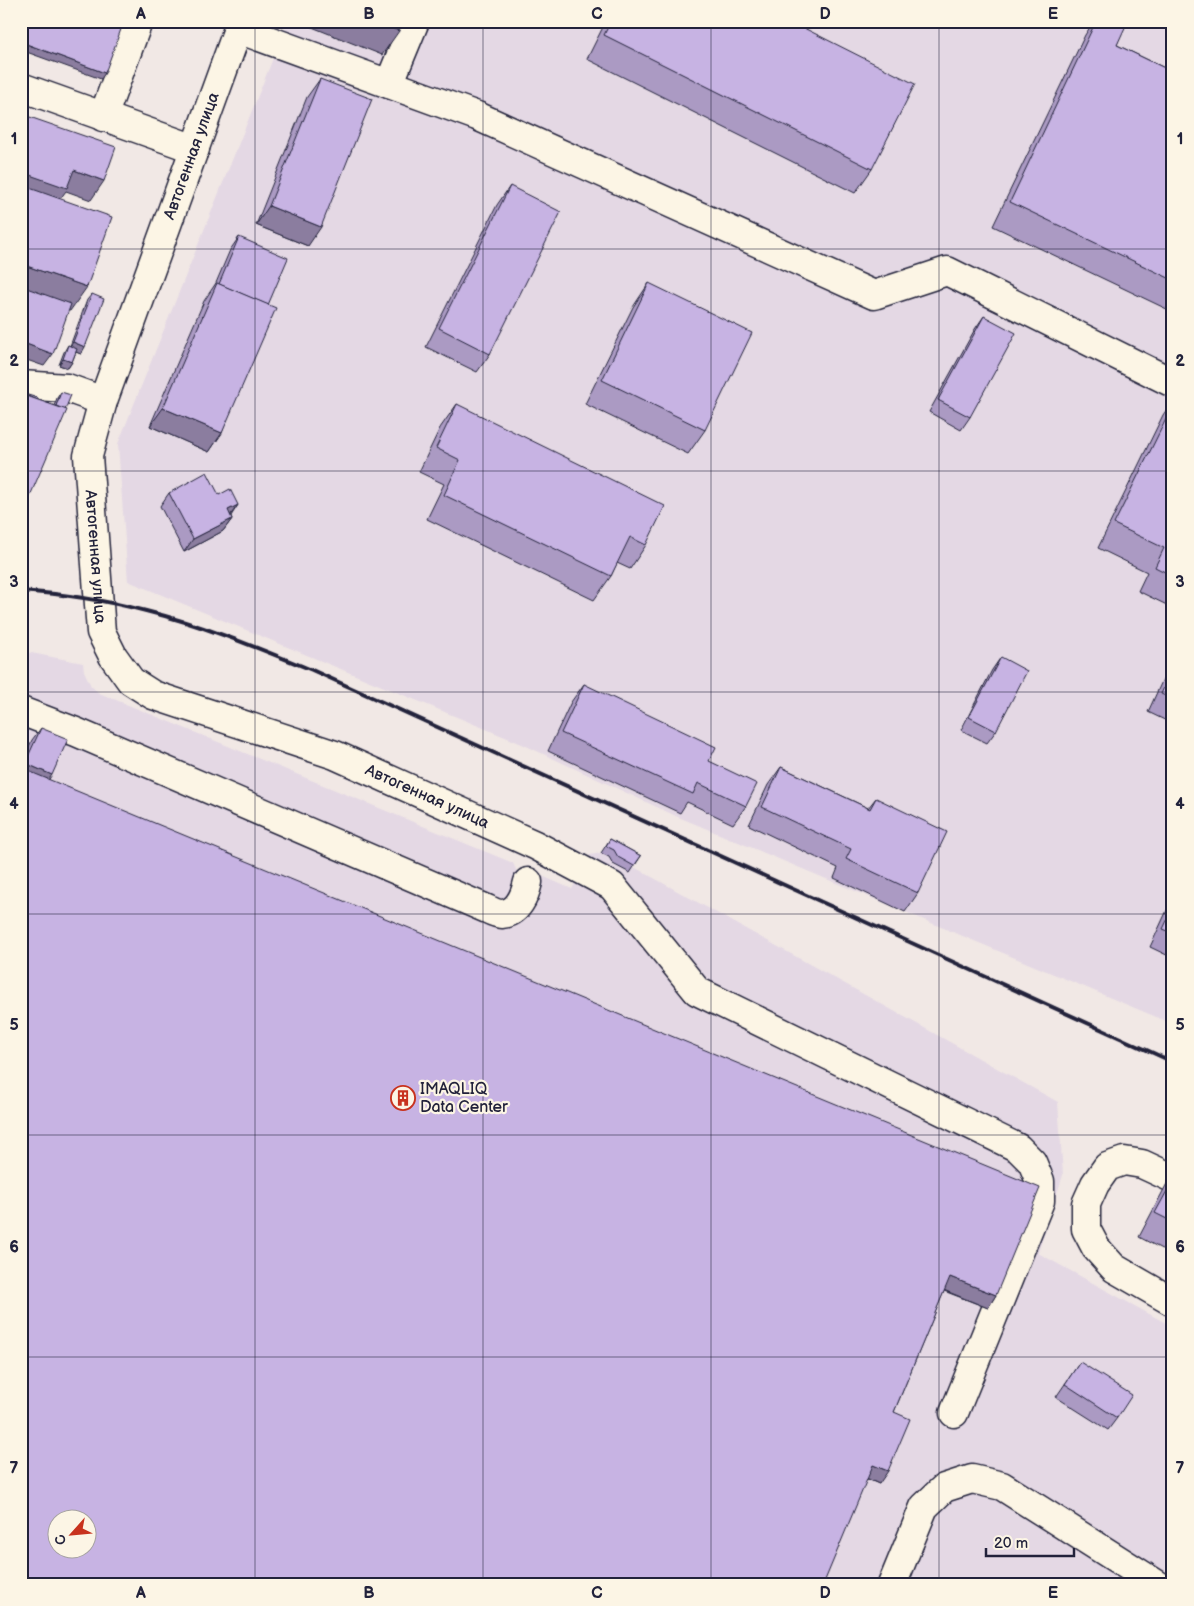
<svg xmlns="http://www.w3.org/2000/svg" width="1194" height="1606" font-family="'Balsamiq Sans',sans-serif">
  <rect width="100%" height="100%" fill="#f1e8e5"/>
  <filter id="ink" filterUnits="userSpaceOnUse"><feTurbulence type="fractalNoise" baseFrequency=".02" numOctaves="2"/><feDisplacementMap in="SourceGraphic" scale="10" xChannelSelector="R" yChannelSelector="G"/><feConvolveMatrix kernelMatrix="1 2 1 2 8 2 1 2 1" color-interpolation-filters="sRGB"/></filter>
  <g filter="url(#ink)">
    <g fill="#e4d8e4" fill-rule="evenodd">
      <path d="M288 21H1173V1024L676 816 522 744 128 581 118 444Z"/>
      <path d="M21 651 83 663 84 671 91 686 99 693 513 863 521 881 528 882 542 876 572 889 590 855 601 853 604 849 637 863 634 867 1058 1102 1063 1175 1038 1253 1173 1327V1585H21ZM58 1518H88V1548H58Z"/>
    </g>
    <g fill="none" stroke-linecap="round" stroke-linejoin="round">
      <defs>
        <g id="minor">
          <path id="s1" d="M240 21 238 29 103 401 88 456 101 632 113 656 131 681 153 695 335 755 535 845 612 886 697 991 1018 1148 1032 1162 1040 1181V1201L954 1413"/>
          <path d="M238 29 477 116 874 295 947 271 1173 383"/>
          <path d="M389 84 415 21"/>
          <path d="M21 87 195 149"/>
          <path d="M103 117 138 22"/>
          <path d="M21 385 67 388 103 401"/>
          <path d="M21 711 76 732 487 909C491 911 498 914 502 914 518 913 525 895 528 882"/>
          <path d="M1170 1177 1142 1164 1124 1161 1107 1167 1095 1184 1086 1204V1229L1096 1248 1114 1268 1173 1302"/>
          <path d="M892 1585 924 1507 944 1488 972 1479 1002 1486 1158 1585"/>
        </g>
      </defs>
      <use href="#minor" stroke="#22223b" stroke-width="31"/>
      <use href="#minor" stroke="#fcf5e5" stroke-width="28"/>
      <path stroke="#22223b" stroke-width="4" d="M21 591C63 594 105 600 146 611 203 625 258 648 312 670L1173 1062"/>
    </g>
    <g fill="#ab9ac3" stroke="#22223b">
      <path d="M606 21H790L872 169 855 193 587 59Z"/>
      <path d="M1094 21H1124L1117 45 1173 72V312L993 226 1085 35Z"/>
      <path d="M320 79 308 246 256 225 307 97Z"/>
      <path d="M510 186 490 354 477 372 426 347 497 205Z"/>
      <path d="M239 237 268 305 222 433 209 452 150 426 204 301 216 283 230 250Z"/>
      <path d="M649 283 705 430 688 454 585 404 633 307Z"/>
      <path d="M92 294 81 354 76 352 72 362 68 368 59 365 64 352 68 345 70 346 87 300Z"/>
      <path d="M984 316 970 417 961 430 929 412 975 329Z"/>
      <path d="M61 392 21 508 38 400 54 406 57 398Z"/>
      <path d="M1173 400V608L1138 591 1147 572 1098 548 1163 415Z"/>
      <path d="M457 404 646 545 630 569 617 563 611 576 594 600 427 519 444 484 419 472 440 428Z"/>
      <path d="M169 493 219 495 238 505 231 516 232 519 223 531 184 552 160 506Z"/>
      <path d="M1001 657 996 731 987 743 961 730 992 670Z"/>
      <path d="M1173 657V724L1148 712Z"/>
      <path d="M584 684 709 761 746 806 733 824 687 802 680 813 548 751 571 702Z"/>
      <path d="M41 728 49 780 996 1295 988 1308 944 1291 894 1412 879 1484 867 1479 21 1585V765L32 740Z"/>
      <path d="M781 767 868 808 876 798 918 893 905 912 834 878 838 868 749 825 768 785Z"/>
      <path d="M610 839 641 856 630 873 613 864 609 857 601 853Z"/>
      <path d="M1173 901V958L1150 947 1169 906Z"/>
      <path d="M1173 1172V1255L1139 1237Z"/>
      <path d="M1080 1362 1117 1418 1108 1430 1056 1397Z"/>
    </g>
    <g fill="#8b7d9f" stroke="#22223b">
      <path d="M310 21H375L399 31 382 55 307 25Z"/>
      <path d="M21 42 105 73 101 79 21 50Z"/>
      <path d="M74 170 104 181 91 200 66 191 54 207 21 195V172Z"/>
      <path d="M269 206 321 227 308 246 256 225Z"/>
      <path d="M21 264 87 287 70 311 21 294Z"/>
      <path d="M21 342 53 354 44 366 21 358Z"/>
      <path d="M73 342 85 347 81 354 68 349Z"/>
      <path d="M63 359 72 362 68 368 59 365Z"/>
      <path d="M163 408 222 433 209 452 150 426Z"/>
      <path d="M21 495 30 496 21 508Z"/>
      <path d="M238 505 229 517 228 510Z"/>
      <path d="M232 519 223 531 184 552 193 539Z"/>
      <path d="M25 763 52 775 43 787 21 769Z"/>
      <path d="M950 1277 996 1295 988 1308 941 1289Z"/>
      <path d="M873 1465 888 1471 879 1484 864 1477Z"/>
    </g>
    <g fill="#c7b3e3" stroke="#22223b" fill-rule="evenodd">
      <path d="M21 21H124L105 73 21 42Z"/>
      <path d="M375 21H403L399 31Z"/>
      <path d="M611 21H790L915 84 872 169 604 35Z"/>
      <path d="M1096 21H1124L1127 23 1117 45 1173 72V280L1010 202Z"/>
      <path d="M320 79 372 99 321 227 269 206Z"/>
      <path d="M21 114 116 147 104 181 74 170 67 188 21 172Z"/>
      <path d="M21 185 112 217 87 287 21 264Z"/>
      <path d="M510 186 561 212 490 354 439 328Z"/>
      <path d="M239 237 288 258 268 305 219 284Z"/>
      <path d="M217 283 276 308 222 433 163 408Z"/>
      <path d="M649 283 752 333 705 430 602 380Z"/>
      <path d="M21 286 71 304 53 354 21 342Z"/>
      <path d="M92 294 104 299 85 347 73 342Z"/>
      <path d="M984 316 1016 333 970 417 938 400Z"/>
      <path d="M68 345 77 349 72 362 63 359Z"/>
      <path d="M61 392 71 395 65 410 56 406Z"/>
      <path d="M21 393 38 398V400L21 394Z"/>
      <path d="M21 394 67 410 30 496 21 495Z"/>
      <path d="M457 404 665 506 646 545 630 537 611 576 444 495 460 460 436 448Z"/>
      <path d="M1173 405V576L1155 567 1164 548 1114 524Z"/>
      <path d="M207 472 219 495 230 489 238 505 228 510 232 519 193 539 169 493Z"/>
      <path d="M1001 657 1027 671 996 731 969 717Z"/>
      <path d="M1173 667V699L1161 694Z"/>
      <path d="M584 684 716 747 709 761 757 784 746 806 698 783 693 794 561 733Z"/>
      <path d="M41 728 68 739 52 775 25 763Z"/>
      <path d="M781 767 870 809 876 798 947 832 918 893 846 859 851 849 762 807Z"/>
      <path d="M21 768 1040 1188 996 1295 950 1277 894 1412 910 1419 888 1471 873 1465 823 1585H21ZM58 1518H88V1548H58Z"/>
      <path d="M610 839 641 856 634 866 618 857 614 850 606 846Z"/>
      <path d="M1173 908V933L1163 929Z"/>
      <path d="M1173 1180V1222L1155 1213Z"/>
      <path d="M1080 1362 1132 1395 1117 1418 1065 1384Z"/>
    </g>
  </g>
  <path fill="none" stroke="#22223b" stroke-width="1" stroke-opacity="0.55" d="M255 21V1585M483 21V1585M711 21V1585M939 21V1585M21 249H1173M21 471H1173M21 692H1173M21 914H1173M21 1135H1173M21 1357H1173"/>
  <defs>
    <symbol id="building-ring" viewBox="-11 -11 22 22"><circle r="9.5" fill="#fcf5e5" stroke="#c8321e" stroke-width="1.5"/><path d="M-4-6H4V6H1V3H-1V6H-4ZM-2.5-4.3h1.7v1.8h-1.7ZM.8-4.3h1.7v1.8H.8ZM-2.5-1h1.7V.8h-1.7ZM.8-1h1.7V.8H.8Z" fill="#c8321e"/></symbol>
  </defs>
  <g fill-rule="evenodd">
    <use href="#building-ring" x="389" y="1084" width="28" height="28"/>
  </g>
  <g text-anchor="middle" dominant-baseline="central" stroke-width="4.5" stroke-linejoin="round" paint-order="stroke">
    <g font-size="16" fill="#22223b" stroke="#fcf5e5">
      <text transform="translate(192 156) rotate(-70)">Автогенная улица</text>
      <text stroke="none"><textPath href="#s1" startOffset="562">Автогенная улица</textPath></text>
      <text stroke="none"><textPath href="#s1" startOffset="1014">Автогенная улица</textPath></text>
    </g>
    <g font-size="16" fill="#22223b" stroke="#fcf5e5" text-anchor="start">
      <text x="420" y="1089">IMAQLIQ<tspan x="420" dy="18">Data Center</tspan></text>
    </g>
  </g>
  <rect width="1194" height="1606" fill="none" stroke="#fcf5e5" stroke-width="55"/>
  <g transform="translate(72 1534) rotate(243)"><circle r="24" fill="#fcf5e5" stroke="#a5a1a1"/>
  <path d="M0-4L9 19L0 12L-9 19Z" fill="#c8321e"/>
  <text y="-8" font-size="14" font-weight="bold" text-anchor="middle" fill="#22223b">С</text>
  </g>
  <path d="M986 1548v8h88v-8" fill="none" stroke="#22223b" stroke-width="2.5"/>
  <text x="994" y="1548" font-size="15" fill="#22223b" stroke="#fcf5e5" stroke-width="4" paint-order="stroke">20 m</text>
  <rect x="28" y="28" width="1138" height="1550" fill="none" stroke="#22223b" stroke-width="2"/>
  <g font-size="16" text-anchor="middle" font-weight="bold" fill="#22223b">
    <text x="141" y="19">A</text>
    <text x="369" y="19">B</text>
    <text x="597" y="19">C</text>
    <text x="825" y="19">D</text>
    <text x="1053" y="19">E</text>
    <text x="14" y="144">1</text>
    <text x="1180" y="144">1</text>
    <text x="14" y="366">2</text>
    <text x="1180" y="366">2</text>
    <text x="14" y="587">3</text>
    <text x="1180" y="587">3</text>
    <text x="14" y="809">4</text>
    <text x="1180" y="809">4</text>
    <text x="14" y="1030">5</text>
    <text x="1180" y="1030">5</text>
    <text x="14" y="1252">6</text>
    <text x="1180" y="1252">6</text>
    <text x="14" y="1473">7</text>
    <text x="1180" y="1473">7</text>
    <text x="141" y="1598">A</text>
    <text x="369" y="1598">B</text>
    <text x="597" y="1598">C</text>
    <text x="825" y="1598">D</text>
    <text x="1053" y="1598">E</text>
  </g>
</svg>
